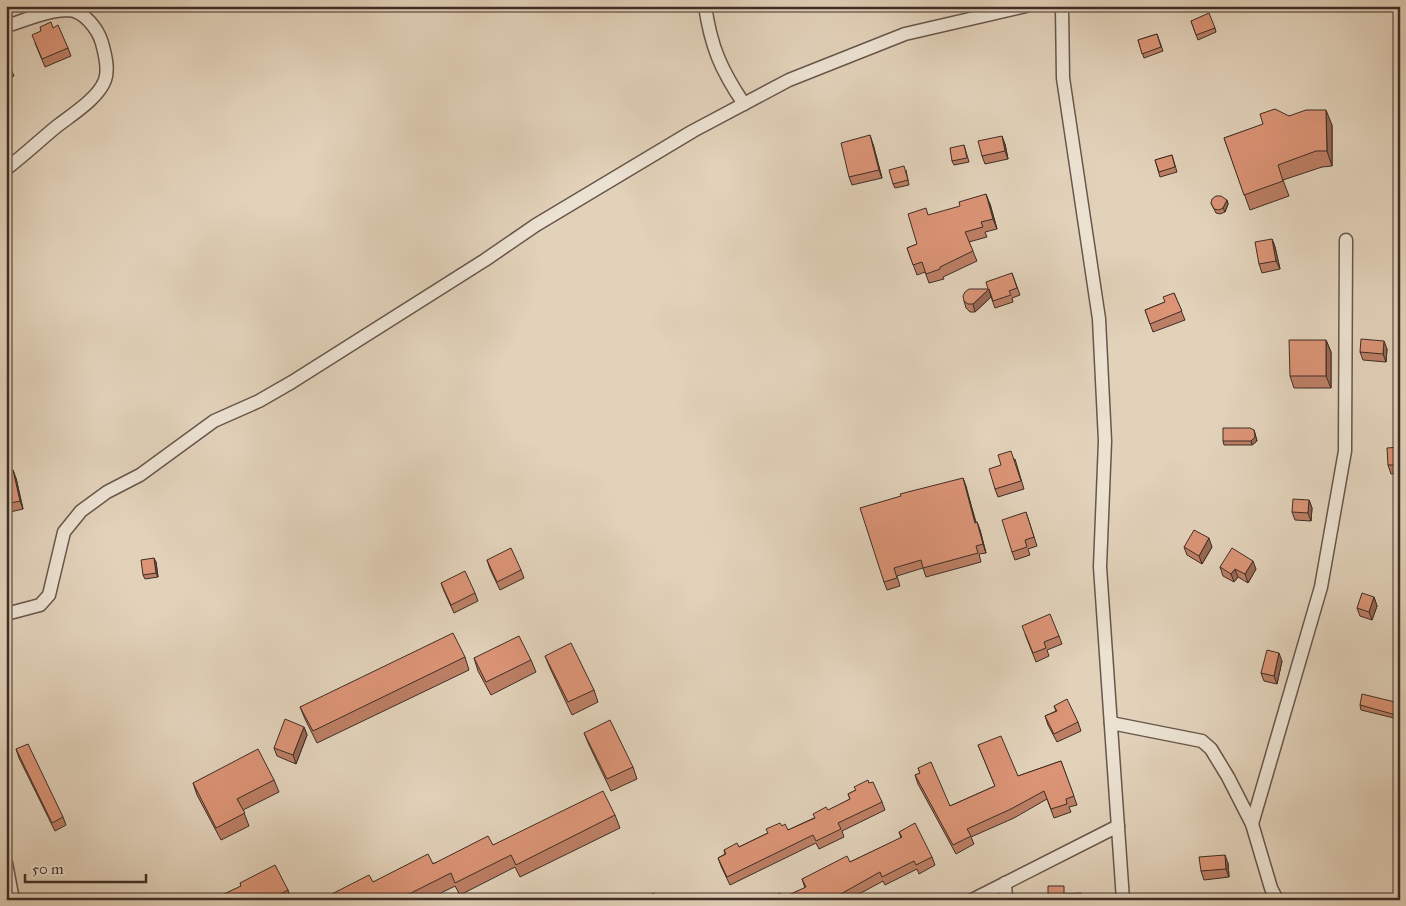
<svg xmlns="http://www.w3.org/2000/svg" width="1406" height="906" font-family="'IM FELL Great Primer',serif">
  <rect width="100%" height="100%" fill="#e2d2ba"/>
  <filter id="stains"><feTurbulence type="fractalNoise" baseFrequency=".004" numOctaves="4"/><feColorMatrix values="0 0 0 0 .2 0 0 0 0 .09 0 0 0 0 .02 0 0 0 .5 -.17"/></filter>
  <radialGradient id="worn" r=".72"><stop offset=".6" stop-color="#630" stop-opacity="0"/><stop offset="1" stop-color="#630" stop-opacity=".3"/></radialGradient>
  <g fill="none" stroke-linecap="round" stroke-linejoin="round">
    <defs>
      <g id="street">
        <path d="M705 6C711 47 721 70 744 104"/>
        <path d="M1062 6 1063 78 1099 319 1105 441 1100 567 1123 900"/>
        <path d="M6 26C26 20 48 10 69 10 84 11 98 29 102 43 105 54 109 69 105 80 98 99 71 115 56 127 39 141 23 156 6 169"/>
        <path d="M6 614 40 605 49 595 64 532 81 511 107 492 140 475 214 421 259 401 292 382 485 260 536 225 693 131 789 80 905 34 1026 6"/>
        <path d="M1111 723 1202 741 1211 749 1228 777 1252 824 1271 888 1277 900"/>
        <path d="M1252 824 1321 587 1345 451 1346 240"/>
        <path d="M6 863 13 900"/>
        <path d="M1005 883 1006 900"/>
        <path d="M972 900 1118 826"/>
        <path d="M1398 900 1400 897"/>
      </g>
    </defs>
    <use href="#street" stroke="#68564b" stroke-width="15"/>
    <use href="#street" stroke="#ece2d2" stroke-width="12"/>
  </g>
  <g fill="#bc7f65" stroke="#3f2d26">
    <path d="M1191 21 1215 28 1216 32 1198 40Z"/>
    <path d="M53 28 68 48 71 56 45 67 35 43Z"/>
    <path d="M1157 34 1163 51 1144 58 1138 40Z"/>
    <path d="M6 57 14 76 6 79Z"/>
    <path d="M1289 116 1332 125V166L1322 167 1283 180 1289 196 1250 210 1224 138Z"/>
    <path d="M873 144 882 178 852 185 849 177Z"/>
    <path d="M1005 144 1008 159 985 164 982 156Z"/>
    <path d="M964 145 969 162 954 165 952 161Z"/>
    <path d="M1172 155 1177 172 1160 177 1155 160Z"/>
    <path d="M906 170 909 185 895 188 893 184Z"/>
    <path d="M1227 200 1228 204 1225 212 1220 214 1216 213 1211 203Z"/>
    <path d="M990 204 997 229 985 232 987 237 969 242 977 261 943 277 944 279 929 283 925 272 917 275 907 248 917 244Z"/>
    <path d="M1272 239 1275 247 1280 269 1262 273 1259 264Z"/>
    <path d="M1012 273 1020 295 1012 298 1013 302 995 308 991 297 975 312H970L966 308 964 301 988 289Z"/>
    <path d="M1174 293 1185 320 1153 332 1145 310 1165 302Z"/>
    <path d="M1326 340 1331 352V388H1294L1290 376Z"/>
    <path d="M1387 349 1386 362 1363 360 1360 352Z"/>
    <path d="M1254 430 1257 441 1252 445H1224L1223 441Z"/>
    <path d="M1400 447V473L1391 474 1388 465Z"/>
    <path d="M1015 459 1024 489 998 497 995 489 1001 465Z"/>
    <path d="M6 471 16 478 23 509 6 513Z"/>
    <path d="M963 478 976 522H977L980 530 986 553 979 554 981 562 926 577 923 568 897 576 900 586 887 590 884 582Z"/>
    <path d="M1309 500 1312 508 1311 521 1295 520 1292 512Z"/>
    <path d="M1026 512 1037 546 1028 549 1030 555 1015 560 1012 552Z"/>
    <path d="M1184 547H1212L1202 564 1187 555Z"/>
    <path d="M487 560 521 570 524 578 500 590 490 569Z"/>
    <path d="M156 562 158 577 145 579 143 575Z"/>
    <path d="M1220 567 1256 569 1248 583 1238 577 1234 582 1223 576Z"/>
    <path d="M441 583 475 593 478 601 454 613 444 591Z"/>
    <path d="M1374 597 1377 606 1372 620 1360 616 1357 608Z"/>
    <path d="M1025 634 1059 636 1062 644 1047 650 1049 656 1036 662Z"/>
    <path d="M545 656 594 690 598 702 572 715 550 668Z"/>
    <path d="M465 657 469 670 317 743 305 719 300 707Z"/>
    <path d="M474 658 531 660 536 672 491 695 478 671Z"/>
    <path d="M1282 661 1277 684 1264 681 1261 673Z"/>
    <path d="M1360 705H1400V711L1398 719 1361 710Z"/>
    <path d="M1054 706 1078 722 1081 731 1057 742 1048 725 1045 716 1056 711Z"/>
    <path d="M304 727 307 735 296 764 277 756 274 748Z"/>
    <path d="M584 733 633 767 637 779 611 791 589 745Z"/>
    <path d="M978 745 1018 776 1061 761 1077 805 1069 807 1071 812 1054 818 1047 799 1014 818 971 837 974 844 956 854 918 784 915 775 920 773 918 768 950 806 995 786Z"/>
    <path d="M16 749 63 817 66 825 55 831 19 758Z"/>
    <path d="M274 780 279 792 243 810 249 826 221 840 197 795 193 783Z"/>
    <path d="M869 783 882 802 885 810 842 831 844 837 819 849 816 843 730 885 721 866 718 858 725 854 724 850 739 847 782 826 788 830 814 818 850 799 848 794Z"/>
    <path d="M615 815 620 828 520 877 515 867 460 895 455 886 427 900H325L373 882 493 845Z"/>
    <path d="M899 832 932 857 935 865 919 874 917 869 885 885 883 881 848 900H767L782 898 805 888 802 879 850 862 901 838Z"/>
    <path d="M1228 863 1229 877 1204 880 1201 871Z"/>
    <path d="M288 890 291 898 288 900H214Z"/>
  </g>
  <g fill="#996853" stroke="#3f2d26">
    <path d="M1326 110 1332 125V166L1327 151Z"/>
    <path d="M870 135 873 144 882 178 879 170Z"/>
    <path d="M1002 136 1005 144 1008 159 1005 151Z"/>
    <path d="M986 194 990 204 997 229 993 219Z"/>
    <path d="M1227 200 1228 204 1225 212 1223 208Z"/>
    <path d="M1272 239 1275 247 1280 269 1276 261Z"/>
    <path d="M989 289 991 297 975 312 973 304Z"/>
    <path d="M1326 340 1331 352V388L1326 376Z"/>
    <path d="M1384 341 1387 349 1386 362 1383 354Z"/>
    <path d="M1254 430 1257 441 1252 445 1251 441Z"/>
    <path d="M13 470 16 478 23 509 20 501Z"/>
    <path d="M963 478 966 486 978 531 975 523Z"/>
    <path d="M1309 500 1312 508 1311 521 1308 513Z"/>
    <path d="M977 522 980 530 986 553 983 544Z"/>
    <path d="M1209 538 1212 547 1202 564 1199 556Z"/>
    <path d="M154 558 156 562 158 577 156 573Z"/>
    <path d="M1253 561 1256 569 1248 583 1245 574Z"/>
    <path d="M1235 569 1238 577 1234 582 1231 574Z"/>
    <path d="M1374 597 1377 606 1372 620 1369 612Z"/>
    <path d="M1279 653 1282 661 1277 684 1274 676Z"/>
    <path d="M1399 703 1400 711 1398 719 1396 715Z"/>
    <path d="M304 727 307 735 296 764 293 755Z"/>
    <path d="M1225 855 1228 863 1229 877 1226 869Z"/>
  </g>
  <g fill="#db9476" stroke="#3f2d26">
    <path d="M1209 13 1215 28 1196 35 1191 21Z"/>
    <path d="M51 22 53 28 58 25 68 48 42 59 32 35 41 31 40 27Z"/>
    <path d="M1157 34 1161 47 1142 54 1138 40Z"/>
    <path d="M6 57 11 67 6 70Z"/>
    <path d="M1275 109 1289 116 1306 110H1326L1327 151H1316L1278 165 1283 181 1244 195 1224 138 1263 124 1260 114Z"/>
    <path d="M870 135 879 170 849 177 841 143Z"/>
    <path d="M1002 136 1005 151 982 156 978 141Z"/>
    <path d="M964 145 967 158 952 161 950 148Z"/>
    <path d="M1172 155 1175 167 1159 172 1155 160Z"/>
    <path d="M904 166 908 180 893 184 889 170Z"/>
    <path d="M986 194 993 219 981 222 983 227 965 232 973 251 940 267V269L926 274 922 262 913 265 907 248 917 244 908 214 926 208 928 215 960 206 959 202Z"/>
    <path d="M1216 196H1221L1227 200 1223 208 1219 210 1214 209 1211 203 1212 199Z"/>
    <path d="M1272 239 1276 261 1259 264 1255 242Z"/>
    <path d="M1012 273 1017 288 1009 291 1011 295 993 301 989 289 973 304H968L964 301 963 296 965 292 969 289H988L986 282Z"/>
    <path d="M1174 293 1182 311 1150 324 1145 310 1165 302 1163 297Z"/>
    <path d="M1361 339 1384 341 1383 354 1360 352Z"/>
    <path d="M1289 340H1326V376H1290Z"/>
    <path d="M1223 428H1250L1254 430 1255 437 1251 441H1223Z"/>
    <path d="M1400 447V465H1388L1387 448Z"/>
    <path d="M1011 451 1021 481 995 489 989 469 1001 465 998 455Z"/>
    <path d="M13 470 20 501 6 504V471Z"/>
    <path d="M963 478 975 523 977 522 983 544 976 546 978 553 923 568 921 560 894 568 897 578 884 582 860 508 901 496 900 494Z"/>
    <path d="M1293 499 1309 500 1308 513 1292 512Z"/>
    <path d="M1026 512 1034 537 1025 540 1027 547 1012 552 1002 520Z"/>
    <path d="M1194 530 1209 538 1199 556 1184 547Z"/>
    <path d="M511 548 521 570 497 582 487 560Z"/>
    <path d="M1232 548 1253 561 1245 574 1235 569 1231 574 1220 567Z"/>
    <path d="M154 558 156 573 143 575 141 560Z"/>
    <path d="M465 571 475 593 451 605 441 583Z"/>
    <path d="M1362 593 1374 597 1369 612 1357 608Z"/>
    <path d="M1050 614 1059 636 1044 642 1046 648 1033 653 1022 626Z"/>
    <path d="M453 633 465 657 313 731 300 707Z"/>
    <path d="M519 636 531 660 486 682 474 658Z"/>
    <path d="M571 643 594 690 568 702 545 656Z"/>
    <path d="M1267 650 1279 653 1274 676 1261 673Z"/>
    <path d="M1362 694 1399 703 1396 715 1360 705Z"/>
    <path d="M1067 699 1078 722 1054 734 1045 716 1057 711 1054 706Z"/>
    <path d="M285 719 304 727 293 755 274 748Z"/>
    <path d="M610 720 633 767 607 779 584 733Z"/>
    <path d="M1001 736 1018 776 1061 761 1074 796 1066 799 1067 804 1051 809 1044 791 1011 809 967 829 971 836 953 845 915 775 920 773 918 768 931 762 950 806 995 786 978 745Z"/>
    <path d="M28 744 63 817 52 823 16 749Z"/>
    <path d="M258 749 274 780 237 799 245 813 216 828 193 783Z"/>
    <path d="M868 780 869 783 873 782 882 802 838 823 841 829 816 841 813 835 727 877 718 858 726 854 724 850 737 843 739 847 768 833 766 829 780 823 782 826 785 824 788 830 815 818 813 814 826 807 828 810 850 799 848 794 856 790 854 787Z"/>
    <path d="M603 791 615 815 516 865 511 855 455 883 451 873 397 900H395L392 894 381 900H325L324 898 369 875 373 882 428 854 433 864 488 836 493 845Z"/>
    <path d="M915 823 932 857 916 865 914 861 882 877 880 872 830 900H767L780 893 782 898 806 887 802 879 847 856 850 862 902 837 899 832Z"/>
    <path d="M1225 855 1226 869 1201 871 1199 857Z"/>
    <path d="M275 865 288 890 269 900H214L213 899 241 886 240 883Z"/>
    <path d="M1048 886H1064V894L1081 893 1082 900H1048Z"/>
    <path d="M654 893 655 897 659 895 661 900H640Z"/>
  </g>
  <rect width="1406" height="906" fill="none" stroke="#e2d2ba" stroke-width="25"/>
  <rect x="8" y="8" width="1391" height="891" fill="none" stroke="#3f2d26" stroke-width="2.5"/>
  <rect x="12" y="12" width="1381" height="881" fill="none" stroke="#3f2d26"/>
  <path d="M25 874v8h121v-8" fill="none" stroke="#3f2d26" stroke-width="2.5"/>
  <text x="32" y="874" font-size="15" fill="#3f2d26" stroke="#ece2d2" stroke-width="4" paint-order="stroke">50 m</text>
  <rect width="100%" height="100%" filter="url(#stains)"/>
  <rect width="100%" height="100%" fill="url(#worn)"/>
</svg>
